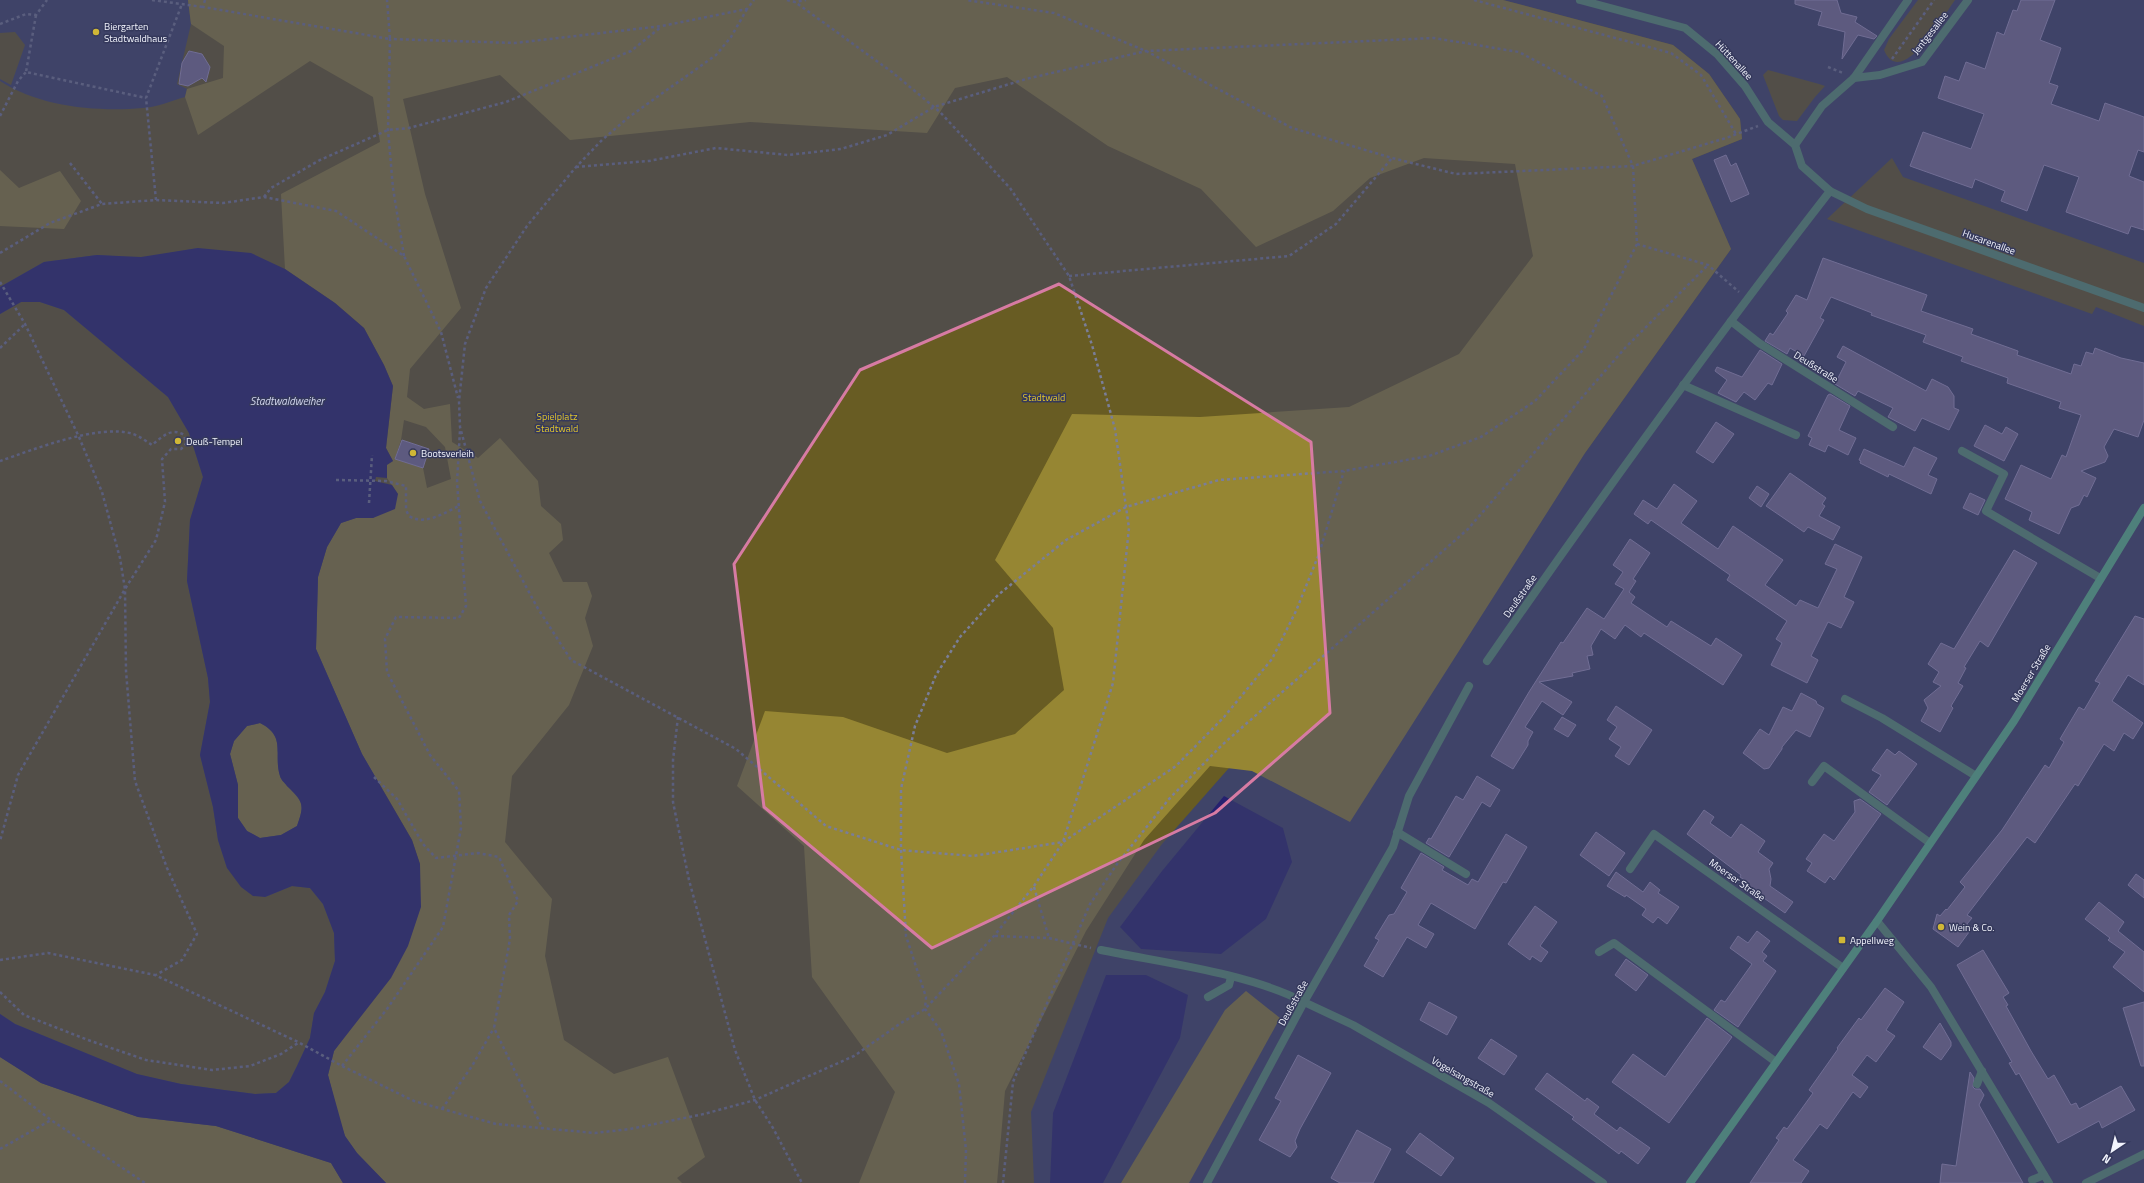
<svg xmlns="http://www.w3.org/2000/svg" width="2144" height="1183" font-family="'Titillium Web',sans-serif">
  <rect width="100%" height="100%" fill="#3f4468"/>
  <g fill="#685c23">
    <path d="M188 0H1503L1673 45 1709 74 1740 119 1742 139 1692 159 1731 249 1585 453 1236 760 1162 844 1108 918 1031 1112 1034 1183H386L375 477 198 248 141 258 97 255 44 262 0 287V81C40 107 97 112 143 108 157 107 171 101 185 97L187 89 177 84 191 24Z"/>
    <path d="M1918 0H1955C1944 15 1901 91 1884 50L1889 39Z"/>
    <path d="M15 32 25 45 11 85 0 79V33Z"/>
    <path d="M1768 70 1819 84 1825 86 1815 97 1797 121 1783 120 1779 116 1763 75Z"/>
    <path d="M1892 158 1903 177 2144 263V326L2096 307 2092 314 1827 219Z"/>
    <path d="M21 302H40L64 310 168 397 189 433 203 477 190 520 187 581 208 678 210 702 200 755 213 807 218 840 227 868 265 897 292 886 310 888 323 904 334 933 335 961 325 992 314 1014 310 1038 297 1066 289 1082 276 1093 255 1094 224 1090 181 1084 136 1074 15 1024 0 1014V314Z"/>
  </g>
  <g fill="#968633" fill-rule="evenodd">
    <path d="M188 0H1503L1673 45 1709 74 1740 119 1742 139 1692 159 1731 249 1585 453 1350 822 1252 771 1210 766 1144 840 1086 931 1005 1091 997 1183H859L895 1092 812 977 804 846 737 786 765 711 843 717 947 753 1015 734 1064 690 1053 628 995 560 1072 414 1200 417 1349 407 1459 354 1533 256 1515 164 1424 158 1370 178 1333 211 1256 247 1201 189 1108 146 1007 77 955 88 927 133 750 122 570 140 500 75 403 99 425 194 461 308 410 369 407 397 424 409 450 404 452 442 478 458 500 438 538 481 541 506 561 524 563 540 549 553 563 582H587L592 596 585 618 593 646 569 705 512 776 505 842 552 899 545 956 564 1040 614 1074 668 1057 705 1157 677 1178 682 1183H386L357 1153 345 1136 338 1115 328 1075 334 1051 344 1037 420 864 412 840 362 754 316 649 318 577 327 547 341 523 356 518H373L398 494 387 478 386 465 393 461 386 448 393 386 384 365 364 328 335 303 285 269 281 194 380 142 373 97 310 61 198 135 185 97 187 89 223 78 224 46 191 24ZM404 420 426 427 445 447 451 479 427 488 423 468 395 459 401 440Z"/>
    <path d="M0 170 19 188 60 171 81 201 64 229 0 226Z"/>
    <path d="M260 723C287 737 273 753 280 776 281 780 285 783 287 786 303 802 305 804 297 826L281 835 260 838 247 831 238 818V785L230 754 234 741 247 726Z"/>
    <path d="M1246 991 1280 1018 1189 1183H1121L1225 1010Z"/>
    <path d="M0 1057 41 1083 138 1117 216 1126 331 1163 343 1183H0Z"/>
  </g>
  <g fill="#25216f" fill-rule="evenodd">
    <path d="M198 248 251 253 285 269 335 303 364 328 384 365 393 386 386 448 393 461 387 465V478L376 477 375 481 392 485 398 494 395 509 373 518H356L341 523 327 547 318 577 316 649 362 754 412 840 420 864 421 907 408 946 391 978 334 1051 328 1075 345 1136 357 1153 386 1183H343L331 1163 216 1126 138 1117 41 1083 0 1057V1014L15 1024 137 1074 181 1084 224 1090 255 1094 276 1093 289 1082 297 1066 310 1038 314 1013 325 992 335 961 334 933 323 904 310 888 292 886 265 897 253 896 241 887 227 868 218 840 213 807 200 755 210 702 208 678 187 581 190 520 203 477 189 433 168 397 64 310 40 302H21L0 314V287L44 262 97 255 141 257ZM260 723C287 736 273 754 280 776 281 780 285 783 287 786 303 801 305 804 297 826L281 835 260 838 247 831 238 818V785L230 754 234 741 247 726Z"/>
    <path d="M1224 796 1283 828 1292 862 1266 919 1221 954 1141 949 1120 927 1162 871Z"/>
    <path d="M1106 975H1146L1188 995 1180 1038 1103 1183H1050L1053 1113Z"/>
  </g>
  <g fill="#80759c" stroke="#ab9fc9">
    <path d="M1795 0H1837L1841 13 1857 17 1855 22 1877 36 1874 39 1858 35 1842 59 1845 32 1818 25 1822 12 1795 4Z"/>
    <path d="M2021 0H2055L2040 40 2061 48 2049 83 2058 86 2051 104 2099 121 2105 103 2144 117V152L2138 150 2129 176 2144 182V230L2131 226 2128 234 2066 212 2079 177 2044 165 2027 211 2001 201 2005 191 1975 179 1972 188 1910 166 1923 132 1971 149 1984 114 1938 98 1945 76 1959 81 1966 62 1985 69 1997 32 2004 35 2013 10 2017 11Z"/>
    <path d="M189 51 202 54 210 67 206 82 202 78 188 86 179 84 182 63Z"/>
    <path d="M1726 155 1731 166 1736 163 1749 194 1731 202 1714 160Z"/>
    <path d="M1823 258 1927 295 1921 311 1973 329 1971 334 2018 351 2017 355 2071 374 2074 364 2081 366 2086 352 2093 354 2095 348 2121 358 2144 363V420L2138 437 2114 429 2104 447 2108 456 2105 462 2081 471 2096 478 2087 497 2084 495 2079 505 2071 508 2059 534 2029 520 2032 512 2005 499 2021 465 2051 479 2062 455 2066 457 2081 415 2059 408 2061 402 2007 383 2008 378 1961 361 1963 357 1923 342 1926 335 1871 315 1872 313 1831 297 1820 318 1824 320 1804 356 1790 348 1787 354 1765 341 1770 333 1773 335 1788 313 1786 311 1796 295 1807 300Z"/>
    <path d="M1843 346 1926 391 1932 379 1948 387 1954 396V408L1959 410 1949 430 1922 418 1915 431 1888 417 1893 408 1858 391 1855 396 1835 384 1846 362 1837 357Z"/>
    <path d="M1760 350 1782 364 1772 385 1768 383 1755 400 1744 392 1736 402 1718 393 1727 380 1715 371 1717 367 1742 377Z"/>
    <path d="M1830 394 1850 406 1839 430 1856 438 1848 455 1828 445 1825 452 1809 445 1812 438 1808 436 1828 395Z"/>
    <path d="M1716 422 1734 434 1713 463 1696 452Z"/>
    <path d="M1985 425 2002 434 2006 427 2018 434 2004 461 1974 446Z"/>
    <path d="M402 440 429 449 423 468 395 459Z"/>
    <path d="M1914 447 1937 458 1928 475 1937 479 1931 494 1889 474 1888 477 1860 463 1861 461 1859 460 1864 449 1904 467Z"/>
    <path d="M1790 473 1826 498 1822 504 1825 506 1819 516 1840 527 1833 540 1808 527 1804 532 1766 506Z"/>
    <path d="M1674 484 1697 501 1681 523 1718 549 1733 526 1783 560 1765 585 1796 606 1800 600 1818 608 1837 569 1825 564 1835 544 1862 557 1844 597 1854 602 1841 628 1828 622 1811 656 1818 660 1807 683 1771 665 1782 643 1776 639 1787 621 1727 580 1730 575 1651 520 1648 524 1634 514 1643 500 1657 509Z"/>
    <path d="M1757 486 1769 494 1761 507 1749 498Z"/>
    <path d="M1970 493 1985 500 1978 515 1963 508Z"/>
    <path d="M1630 539 1650 553 1633 579 1636 581 1629 592 1635 597 1631 603 1667 627 1671 621 1711 646 1716 638 1742 655 1723 685 1644 633 1641 637 1625 625 1615 639 1601 629 1591 646 1593 655 1587 656 1590 669 1572 673 1573 676 1539 682 1572 702 1563 715 1542 701 1525 727 1533 732 1528 741V745L1513 769 1491 756 1529 692 1561 642 1563 643 1587 608 1604 619 1624 589 1615 584 1623 572 1613 565Z"/>
    <path d="M2014 550 2037 563 1988 647 1980 641 1964 667 1966 668 1958 683 1963 686 1951 706 1953 708 1940 732 1921 721 1928 708 1924 700 1941 686 1933 682 1939 672 1928 664 1941 643 1954 649Z"/>
    <path d="M2135 616 2144 619V685L2128 675 2112 701 2143 723 2133 739 2124 733 2114 751 2104 744 2078 786 2075 784 2035 843 2027 837 1967 915 1972 918 1967 924 1972 928 1958 947 1933 929 1937 914 1940 916 1946 909 1947 910 1965 887 1960 882 2002 830 2045 765 2049 768 2064 742 2060 739 2079 707 2084 710 2100 683 2095 681Z"/>
    <path d="M1801 693 1816 701 1817 704 1824 708 1810 737 1796 730 1782 747V749L1769 768 1764 769 1743 753 1760 729 1769 735 1783 707 1792 711Z"/>
    <path d="M1616 706 1652 730 1629 765 1615 756 1621 747 1609 739 1617 727 1607 720Z"/>
    <path d="M1562 717 1576 725 1568 737 1554 729Z"/>
    <path d="M1887 749 1895 755 1899 751 1917 764 1887 805 1869 792 1881 775 1872 770Z"/>
    <path d="M1477 776 1500 790 1490 807 1482 802 1449 857 1426 843 1429 838 1431 839 1456 796 1463 800Z"/>
    <path d="M1860 799 1881 814 1834 880 1830 876 1825 883 1807 871 1812 863 1806 859 1824 834 1834 841 1855 812 1854 801Z"/>
    <path d="M1704 810 1714 817 1710 823 1731 838 1741 824 1765 841 1758 852 1773 863 1769 869 1771 879 1770 886 1793 902 1785 913 1744 884 1746 881 1740 877 1741 875 1687 834Z"/>
    <path d="M1596 832 1625 853 1609 876 1580 855Z"/>
    <path d="M1506 834 1527 847 1506 883 1503 882 1475 929 1431 903 1418 925 1434 934 1426 948 1407 937 1383 977 1364 966 1379 940 1375 938 1389 915 1394 914 1407 892 1401 888 1421 853 1444 867 1442 870 1468 885 1472 879 1478 882Z"/>
    <path d="M1616 872 1643 892 1650 882 1660 890 1658 893 1679 907 1667 924 1658 917 1653 923 1642 915 1646 909 1626 895 1625 897 1607 886Z"/>
    <path d="M2136 874 2144 880V898L2128 885Z"/>
    <path d="M2099 902 2124 922 2118 931 2144 952V992L2113 967 2125 952 2108 940 2110 938 2085 919Z"/>
    <path d="M1535 906 1557 922 1540 946 1548 952 1541 962 1532 956 1530 960 1508 944Z"/>
    <path d="M1757 931 1770 941 1762 952 1767 956 1763 961 1776 971 1738 1027 1714 1010 1721 1000 1725 1002 1752 964 1730 948 1738 936 1748 943Z"/>
    <path d="M1983 950 2009 993 2003 997 2008 1005 2006 1006 2031 1051 2048 1079 2054 1075 2071 1105 2076 1103 2079 1109 2121 1086 2135 1110 2102 1128 2099 1121 2058 1143 2019 1073 2016 1075 2009 1063 2012 1062 1957 965Z"/>
    <path d="M1626 959 1648 975 1636 991 1615 975Z"/>
    <path d="M1885 988 1904 1002 1886 1030 1895 1036 1876 1062 1867 1055 1852 1075 1868 1087 1860 1098 1853 1092 1827 1129 1820 1124 1793 1160 1809 1171 1801 1183H1750L1779 1140 1776 1138 1784 1127 1787 1129 1813 1093 1809 1090 1838 1049 1837 1048 1859 1018 1861 1020Z"/>
    <path d="M1429 1002 1457 1017 1447 1035 1420 1020Z"/>
    <path d="M2144 1002V1066H2141L2123 1008Z"/>
    <path d="M1707 1018 1732 1037 1669 1123 1612 1082 1633 1054 1665 1077Z"/>
    <path d="M1940 1023 1951 1042V1046L1941 1060 1923 1047Z"/>
    <path d="M1491 1039 1517 1056 1504 1075 1478 1058Z"/>
    <path d="M1298 1055 1331 1073 1300 1129 1295 1141 1297 1147 1290 1157 1259 1140 1281 1101 1275 1098Z"/>
    <path d="M1970 1072 1974 1078 1973 1087 1975 1089H1980L1984 1095 1979 1105 2023 1183H1940L1942 1164 1956 1166Z"/>
    <path d="M1547 1073 1585 1101 1587 1098 1599 1107 1594 1114 1617 1131 1620 1127 1650 1148 1638 1164 1621 1151 1619 1154 1572 1119 1574 1117 1535 1089Z"/>
    <path d="M1357 1130 1391 1149 1373 1183H1340L1331 1178Z"/>
    <path d="M1420 1133 1454 1158 1441 1176 1406 1152Z"/>
  </g>
  <g fill="none" stroke-linecap="round" stroke-linejoin="round">
    <g stroke="#7a7e99" stroke-width="2.5" stroke-dasharray="3 3" stroke-linecap="butt">
      <path d="M152 0 203 7"/>
      <path d="M205 0 203 7 390 39 387 0"/>
      <path d="M787 0 795 2 806 0"/>
      <path d="M1474 0 1671 53 1701 75 1736 134"/>
      <path d="M747 9 731 37 716 55 629 117 602 140 576 167 527 226 486 288 465 344 459 401 460 427 480 501 537 607 571 660 736 749 826 826 901 850 973 856 1063 842 1176 766 1224 717 1272 659 1296 611 1319 554 1344 471"/>
      <path d="M36 15 26 72 146 98"/>
      <path d="M0 24 26 14 36 15 47 0"/>
      <path d="M1892 59 1934 0"/>
      <path d="M1828 67 1843 73"/>
      <path d="M0 116 18 81 26 72"/>
      <path d="M70 163 102 204"/>
      <path d="M576 167 649 161 716 148 788 155 841 149 887 135 934 107 1026 79 1146 51 1434 38 1519 52 1602 96 1633 166 1456 174 1392 158 1292 128 1146 51 1054 13 966 0"/>
      <path d="M264 197 271 188 320 160 388 130 409 128 506 102 631 51 661 27"/>
      <path d="M156 200 146 98 182 4"/>
      <path d="M1637 244 1708 265 1739 292"/>
      <path d="M0 253 50 223 102 204 156 200 223 203 264 197 336 211 404 256 441 332 458 398"/>
      <path d="M404 256 393 188 388 130 390 39 515 43 662 26 747 9 754 0"/>
      <path d="M1069 276 1289 256 1336 224 1392 158"/>
      <path d="M0 282 25 324 79 437 102 492 120 558 125 589 126 671 135 781 167 868 197 934 182 960 156 975"/>
      <path d="M0 348 25 324"/>
      <path d="M0 461C33 450 99 423 133 434 139 436 146 441 152 445 162 437 171 427 184 435L186 444 181 449H171L162 459 165 502 156 540 125 589 18 775 0 841"/>
      <path d="M336 480 386 481 406 486V510L409 516C425 526 444 513 459 506"/>
      <path d="M369 503 372 455"/>
      <path d="M678 717 673 760V802L689 880 735 1050 755 1100 773 1128 802 1183"/>
      <path d="M374 777 397 799 423 844 436 858 478 853 499 857 518 901 509 915 510 939 494 1028 543 1129"/>
      <path d="M1034 887 1049 938"/>
      <path d="M995 936 1049 938 1091 948"/>
      <path d="M0 960 48 953 155 975 298 1042 342 1066 414 1101 496 1124 595 1133 630 1129 704 1114 755 1100 854 1056 901 1023 925 1009 994 936 1034 886 1063 842 1113 683 1129 528 1115 429 1092 345 1069 276 1010 188 940 112 892 72 795 2"/>
      <path d="M0 992 24 1015 88 1040 146 1060 212 1070 250 1066 281 1054 298 1043"/>
      <path d="M342 1066 387 1009 443 927 461 828 459 791 430 755 387 672 385 639 396 617 459 618 466 606 457 482 460 430"/>
      <path d="M0 1081 51 1120 145 1183"/>
      <path d="M442 1109 472 1066 494 1028"/>
      <path d="M0 1149 51 1120"/>
      <path d="M965 1183 966 1150 959 1084 941 1031 925 1009 926 997 906 936 901 850V789L915 726 936 675 960 637 998 595 1066 540 1126 507 1219 480 1344 471 1429 456 1481 437 1535 401 1584 349 1637 244 1633 166 1726 138 1758 126"/>
      <path d="M1003 1183 1013 1082 1090 904 1117 864 1169 799 1222 745 1468 529 1625 348 1708 265"/>
    </g>
    <g stroke="#5d9c78" stroke-width="8">
      <path d="M1731 321 1759 343 1893 427"/>
      <path d="M1683 385 1796 435"/>
      <path d="M1962 451 2004 474 1986 511 2100 578"/>
      <path d="M1845 699 1882 718 1976 776"/>
      <path d="M1812 782 1824 766 1930 843"/>
      <path d="M1397 832 1466 874"/>
      <path d="M1630 869 1654 834 1843 968"/>
      <path d="M1101 950C1164 963 1248 973 1304 1002"/>
      <path d="M1599 952 1614 943 1776 1062"/>
      <path d="M1208 997 1229 985 1231 977"/>
      <path d="M1977 1084 1982 1071"/>
      <path d="M2032 1180 2044 1175"/>
    </g>
    <g stroke="#5d9c78" stroke-width="8">
      <path d="M1580 0 1685 28 1718 55 1745 86 1768 122 1795 145 1802 166 1830 191 1867 209 2144 308"/>
      <path d="M1854 78 1880 75 1922 62 1968 0"/>
      <path d="M1795 145 1822 106 1854 78 1908 0"/>
      <path d="M1487 661C1598 501 1711 344 1830 191"/>
      <path d="M1877 921 1931 987 2049 1183"/>
      <path d="M1304 1002 1353 1025 1489 1103 1603 1183"/>
      <path d="M1207 1183 1304 1002 1393 847 1409 796 1469 686"/>
      <path d="M2086 1183 2144 1154"/>
    </g>
    <path stroke="#61ca92" stroke-width="8" d="M1690 1183 1877 921 2014 721 2144 508"/>
  </g>
  <path d="M0 0H2144V1183H0ZM1059 284 1311 442 1330 713 1215 813 932 948 764 807 734 564 860 370Z" fill="#3f4468" fill-opacity=".55" fill-rule="evenodd"/>
  <path fill="none" stroke="#d77ba3" stroke-width="3" stroke-linejoin="round" d="M1059 284 1311 442 1330 713 1215 813 932 948 764 807 734 564 860 370Z"/>
  <g fill="#d0b736" stroke="#35395c" stroke-width="1.5">
    <circle cx="96" cy="32" r="4"/>
    <circle cx="178" cy="441" r="4"/>
    <circle cx="413" cy="453" r="4"/>
    <circle cx="1941" cy="927" r="4"/>
    <rect x="1838" y="936" width="8" height="8" rx="2"/>
  </g>
  <g text-anchor="middle" dominant-baseline="central" stroke-width="3" stroke-linejoin="round" paint-order="stroke">
    <g font-size="10" fill="#f1f3fc" stroke="#35395c" text-anchor="start">
      <text x="104" y="26">Biergarten<tspan x="104" dy="12">Stadtwaldhaus</tspan></text>
      <text x="186" y="441">Deuß-Tempel</text>
      <text x="421" y="453">Bootsverleih</text>
      <text x="1949" y="927">Wein &amp; Co.</text>
      <text x="1850" y="940">Appellweg</text>
    </g>
    <g font-size="10" fill="#f1f3fc" stroke="#35395c">
      <text transform="translate(1930 33) rotate(-52)">Jentgesallee</text>
      <text transform="translate(1734 60) rotate(47)">Hüttenallee</text>
      <text transform="translate(1989 242) rotate(20)">Husarenallee</text>
      <text transform="translate(1816 367) rotate(32)">Deußstraße</text>
      <text transform="translate(1520 596) rotate(-55)">Deußstraße</text>
      <text transform="translate(2031 673) rotate(-59)">Moerser Straße</text>
      <text transform="translate(1737 880) rotate(35)">Moerser Straße</text>
      <text transform="translate(1293 1003) rotate(-61)">Deußstraße</text>
      <text transform="translate(1463 1077) rotate(30)">Vogelsangstraße</text>
    </g>
    <g font-size="10" fill="#e1c52b" stroke="#35395c">
      <text x="1044" y="397">Stadtwald</text>
      <text x="557" y="416">Spielplatz<tspan x="557" dy="12">Stadtwald</tspan></text>
    </g>
    <g font-size="11" font-style="italic" fill="#d2d6ed" stroke="#35395c">
      <text x="287" y="401">Stadtwaldweiher</text>
    </g>
  </g>
  <g transform="translate(2112 1151) rotate(215)" stroke="#35395c" stroke-width="3" paint-order="stroke">
  <path d="M0-3L7 15L0 10L-7 15Z" fill="#f1f3fc"/>
  <text y="-6" font-size="11" font-weight="bold" text-anchor="middle" fill="#f1f3fc">N</text>
  </g>
</svg>
